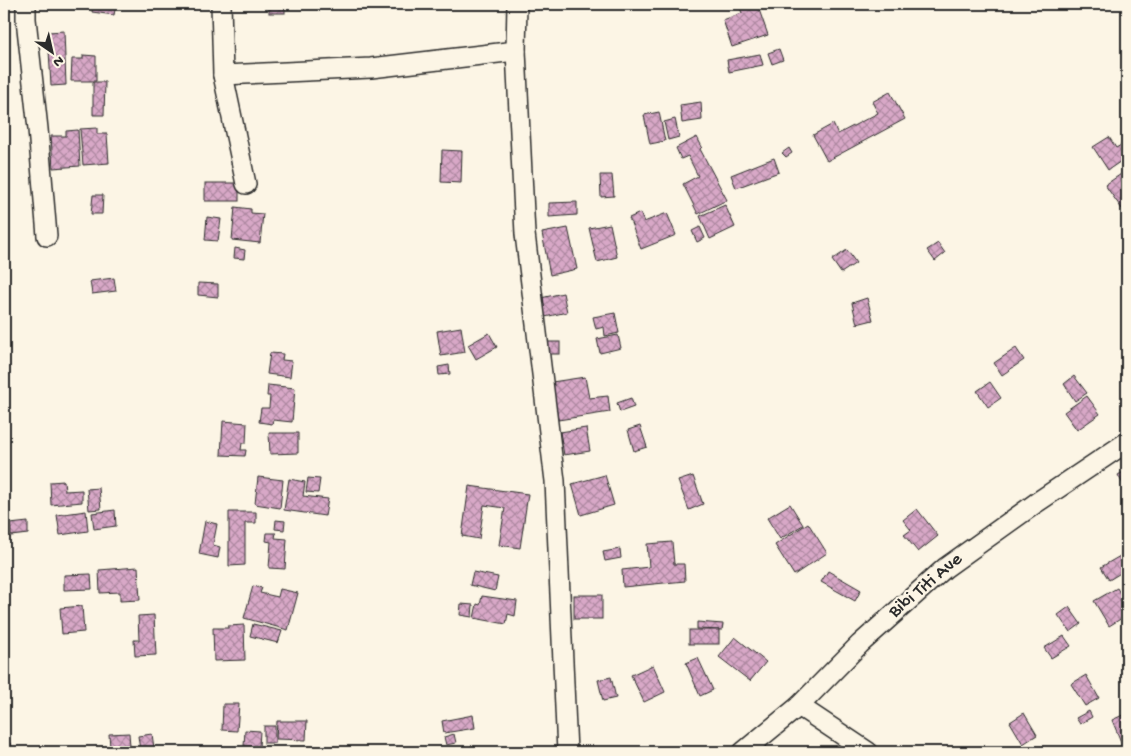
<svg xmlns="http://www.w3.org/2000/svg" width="1131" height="756" font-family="'Gochi Hand',sans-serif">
  <defs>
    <pattern id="building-cross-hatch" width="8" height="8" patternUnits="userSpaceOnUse" patternTransform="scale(1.25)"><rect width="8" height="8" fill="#d8a8c7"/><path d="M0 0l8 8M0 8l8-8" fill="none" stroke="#af89a2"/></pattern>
  </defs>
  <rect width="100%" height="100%" fill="#fcf5e5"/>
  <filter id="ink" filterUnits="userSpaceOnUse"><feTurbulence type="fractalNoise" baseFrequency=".02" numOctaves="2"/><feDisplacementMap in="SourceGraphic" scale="10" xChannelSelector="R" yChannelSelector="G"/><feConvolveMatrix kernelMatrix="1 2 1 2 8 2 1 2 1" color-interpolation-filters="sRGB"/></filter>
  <g filter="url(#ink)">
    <g fill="url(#building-cross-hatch)" stroke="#2b2b2b">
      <path d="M93 4H116L114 15 92 12Z"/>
      <rect x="269" y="4" width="16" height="9"/>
      <path d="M361 4H383V5L362 8Z"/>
      <path d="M752 4H757L768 35 732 47 723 20 742 13 740 8Z"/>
      <path d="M64 31 66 85 51 86 48 32Z"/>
      <path d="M779 49 783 60 772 64 768 53Z"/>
      <path d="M760 54 763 65 729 72 727 60Z"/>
      <path d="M83 55 96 56V81H71L72 59H83Z"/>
      <path d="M93 82H105L104 115H93Z"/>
      <path d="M890 92 905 119 827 161 813 135 833 124 838 134 878 113 872 102Z"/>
      <path d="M701 102 702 120 682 123 680 105Z"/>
      <path d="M659 112 665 141 650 144 644 115Z"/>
      <path d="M675 119 679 137 668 140 664 122Z"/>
      <path d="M97 128V134H107L109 163 83 165 80 129Z"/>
      <path d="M78 130 80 166 53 168 51 136H66V131Z"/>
      <path d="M697 137 702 147 700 149 727 200 698 214 683 184 698 176 688 156 681 159 676 148Z"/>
      <path d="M1109 137 1116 148 1121 145 1127 157 1108 170 1093 147Z"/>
      <path d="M789 148 792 153 786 157 782 153Z"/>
      <path d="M442 150 462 151 461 183 441 182Z"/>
      <path d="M774 158 779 172 736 188 731 175Z"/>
      <path d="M1127 170V206L1122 209 1105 185Z"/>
      <path d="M600 175H612L614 196 601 197Z"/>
      <rect x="205" y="183" width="34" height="18"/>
      <path d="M93 195H103L102 214H91Z"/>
      <path d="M577 202V215L549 217V203Z"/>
      <path d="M725 205 735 227 710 239 700 216Z"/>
      <path d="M235 207 251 209V213L263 214 260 243 232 240Z"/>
      <path d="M640 213 644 222 667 213 676 235 641 249 629 218Z"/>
      <path d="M207 217 221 219 218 241 205 240Z"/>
      <path d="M610 224 617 257 597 262 589 228Z"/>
      <path d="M700 227 705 238 697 242 692 231Z"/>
      <path d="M568 228 577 269 550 275 542 233Z"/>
      <path d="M938 243 945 253 935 261 927 250Z"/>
      <path d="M235 248 245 250 244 259 234 258Z"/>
      <path d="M847 250 856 263 841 273 832 260Z"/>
      <path d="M114 278 116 291 92 294 90 281Z"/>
      <path d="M198 283 218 284V297L198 295Z"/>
      <path d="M563 293 567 312 545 317 541 298Z"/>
      <path d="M867 298 873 320 857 324 852 303Z"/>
      <path d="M615 313 619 333 605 336 604 327 596 329 593 317Z"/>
      <path d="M461 327 465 352 441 356 437 331Z"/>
      <path d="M489 333 497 347 476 359 468 345Z"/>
      <path d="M618 335 621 348 600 353 597 339Z"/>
      <rect x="547" y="342" width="13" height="12"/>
      <path d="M1016 348 1024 360 1002 375 994 363Z"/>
      <path d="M270 353 283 354 282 360 292 361 290 377 267 374Z"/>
      <path d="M449 365 450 374 439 375 438 367Z"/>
      <path d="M1074 376 1087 393 1075 401 1064 384Z"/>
      <path d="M585 377 589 398 608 396 610 412 558 420 552 382Z"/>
      <path d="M990 382 1001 398 988 407 977 391Z"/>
      <path d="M268 385 295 388 292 422 273 420 272 424 259 422 261 408H269L270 396H267Z"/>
      <path d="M1087 396 1100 414 1077 430 1064 412Z"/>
      <path d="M631 398 634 407 620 412 617 403Z"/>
      <path d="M223 421 247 423 246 443H242L241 450H246L245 456 221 455Z"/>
      <path d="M640 426 647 447 634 451 628 430Z"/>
      <path d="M586 428 590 451 564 455 560 432Z"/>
      <path d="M269 433H298V453L270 454Z"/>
      <path d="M1127 470V491L1118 475Z"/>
      <path d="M605 475 614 505 581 515 572 484Z"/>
      <path d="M693 476 703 504 689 510 678 481Z"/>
      <path d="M258 477 283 480 280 508 255 504Z"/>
      <path d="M308 478 320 479 318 493 306 492Z"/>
      <path d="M289 479 305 482 303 496 328 499 325 516 284 510Z"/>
      <path d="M64 481 65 491 82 490V502L51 505 50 482Z"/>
      <path d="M469 486 528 494 520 548 499 545 505 508 484 505 479 539 462 536Z"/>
      <path d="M99 488 101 509 89 510 87 489Z"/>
      <path d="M790 504 803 525 780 539 767 518Z"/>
      <path d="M917 509 938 536 918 552 904 535 911 530 903 520Z"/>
      <path d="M115 510 116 526 94 529 92 513Z"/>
      <path d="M86 511 88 531 60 535 57 515Z"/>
      <path d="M229 512H256V523H245V565L229 566Z"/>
      <path d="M276 520 285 521 284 530 275 529Z"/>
      <path d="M205 521 217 524 213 545 220 547 218 558 199 554Z"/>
      <path d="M28 522V534L11 536 10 524Z"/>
      <path d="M808 523 827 553 794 575 775 545Z"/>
      <path d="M267 533H276L275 538 287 539 285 569 269 568 271 542 266 541Z"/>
      <path d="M672 542 674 564H684L685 581 623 587 622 570 649 567 647 544Z"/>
      <path d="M620 549 621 558 605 561 603 552Z"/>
      <path d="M1127 552V569L1109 580 1101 567Z"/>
      <path d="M138 567 140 600 120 601V592L100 593 99 570Z"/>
      <path d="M828 571 861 590 855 601 821 582Z"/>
      <path d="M473 572 498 577 495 591 470 585Z"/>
      <path d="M91 574 92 589 64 590V575Z"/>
      <path d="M253 586 262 588 260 593 278 597 280 589 298 593 288 630 244 618Z"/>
      <path d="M1117 588 1127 605V615L1109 626 1094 601Z"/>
      <rect x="574" y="595" width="28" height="24"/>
      <path d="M482 596 517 601 515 616 508 614 506 624 474 618 477 604 480 605Z"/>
      <path d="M461 604 473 605 472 617 460 615Z"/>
      <path d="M82 606 84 632 62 634 60 608Z"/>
      <path d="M1069 607 1081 624 1070 632 1058 615Z"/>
      <path d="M154 615 156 655 135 656 134 640H139L138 616Z"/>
      <path d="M697 622 723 624 722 630 697 629Z"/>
      <path d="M253 624 282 631 278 643 250 636Z"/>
      <path d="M244 625 245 660 214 661 213 628H228V626Z"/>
      <rect x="689" y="630" width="30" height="14"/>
      <path d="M1064 636 1071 646 1051 658 1044 648Z"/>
      <path d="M735 637 766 662 750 681 719 657Z"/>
      <path d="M698 658 713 690 700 696 686 663Z"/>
      <path d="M653 665 665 692 644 702 631 675Z"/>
      <path d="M1086 675 1099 698 1085 706 1071 684Z"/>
      <path d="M611 677 616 698 603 701 598 680Z"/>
      <path d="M223 704H239L237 731 222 730Z"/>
      <path d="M1089 711 1092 717 1080 724 1076 718Z"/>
      <path d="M1024 713 1037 735 1023 744 1010 722Z"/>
      <path d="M1125 714 1127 720V748L1124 749 1112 720Z"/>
      <path d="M473 715 475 728 444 733 442 721Z"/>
      <path d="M277 721H307L306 740 276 739Z"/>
      <rect x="264" y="726" width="11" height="17"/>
      <path d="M245 730 260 731 259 747 244 746Z"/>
      <path d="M129 733 130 746 110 747 109 734Z"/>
      <path d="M152 734 154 748 140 750 138 736Z"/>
      <path d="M454 734 456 743 446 745 444 737Z"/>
      <path d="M4 739 12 745 6 752H4Z"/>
      <rect x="460" y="750" width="23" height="2"/>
    </g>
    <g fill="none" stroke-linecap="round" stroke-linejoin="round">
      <defs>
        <g id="street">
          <path d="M26 4V19L38 129 47 236"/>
          <path d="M221 4 223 75 246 184"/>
          <path d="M517 4 516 51 525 234 555 481 567 752"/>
          <path d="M223 75 371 68 516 51"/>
          <path d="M799 706 868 752"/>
          <path d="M743 752 799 706 860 644 945 568 1036 503 1127 442"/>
        </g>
      </defs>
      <use href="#street" stroke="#2b2b2b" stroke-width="22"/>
      <use href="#street" stroke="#fcf5e5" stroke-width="19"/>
    </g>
  </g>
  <g text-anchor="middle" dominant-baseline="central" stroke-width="4" stroke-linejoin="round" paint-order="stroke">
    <g font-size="19" fill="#2b2b2b" stroke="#fcf5e5">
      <text transform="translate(926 586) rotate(-40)">Bibi Titi Ave</text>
    </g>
  </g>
  <rect width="1131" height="756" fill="none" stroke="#fcf5e5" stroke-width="20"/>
  <rect x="10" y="10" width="1111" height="736" fill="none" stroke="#2b2b2b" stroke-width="2" filter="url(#ink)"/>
  <g transform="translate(52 52) rotate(146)" stroke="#fcf5e5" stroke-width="4" paint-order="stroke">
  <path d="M0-4L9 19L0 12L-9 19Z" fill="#2b2b2b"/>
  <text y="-8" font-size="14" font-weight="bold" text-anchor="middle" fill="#2b2b2b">N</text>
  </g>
</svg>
